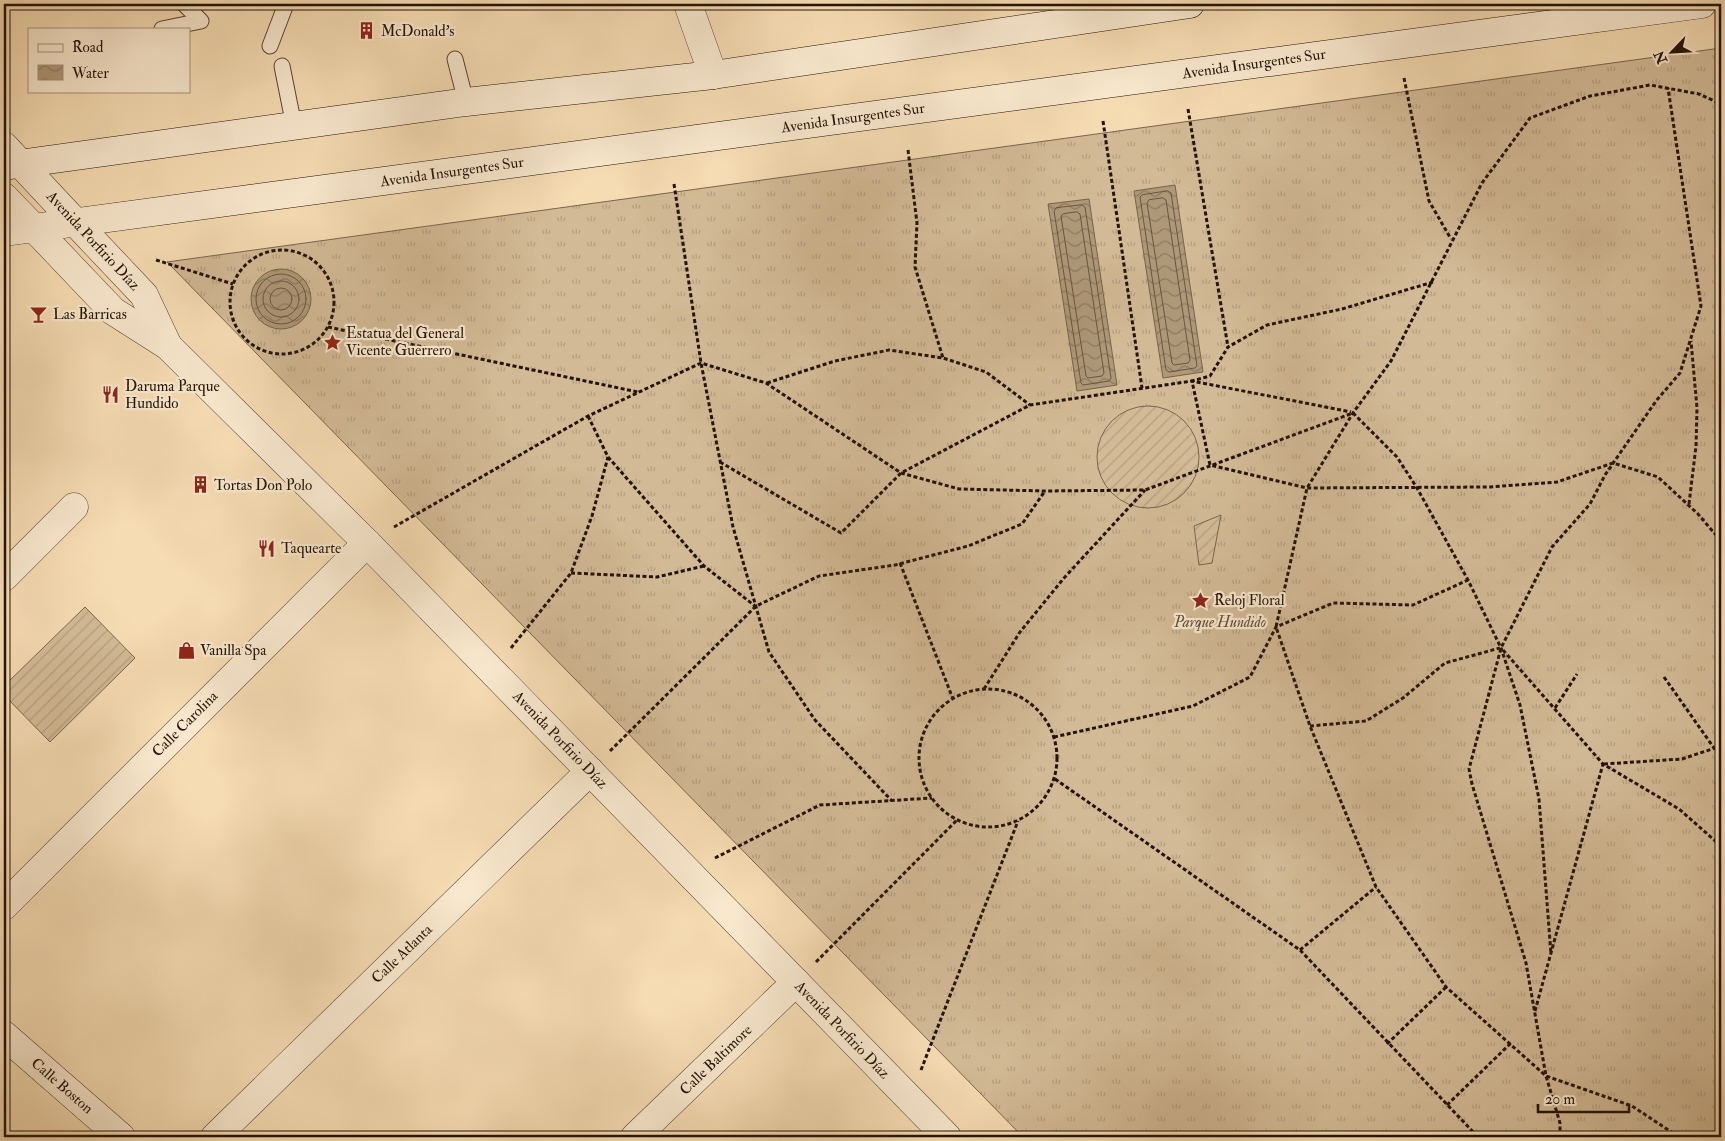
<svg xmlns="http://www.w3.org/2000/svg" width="1725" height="1141" font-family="'IM FELL Double Pica',serif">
  <defs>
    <pattern id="grass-tufts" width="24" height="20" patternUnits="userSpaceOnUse" patternTransform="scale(1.25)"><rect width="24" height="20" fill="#d2ba96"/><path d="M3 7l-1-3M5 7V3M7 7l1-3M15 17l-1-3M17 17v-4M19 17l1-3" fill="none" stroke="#b49f80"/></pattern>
    <pattern id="garden-furrows" width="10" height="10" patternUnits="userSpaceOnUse" patternTransform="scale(1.25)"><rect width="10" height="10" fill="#d2ba96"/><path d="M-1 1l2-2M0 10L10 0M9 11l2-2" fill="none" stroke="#b49f80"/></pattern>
    <pattern id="water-waves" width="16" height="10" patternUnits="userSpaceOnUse" patternTransform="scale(1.25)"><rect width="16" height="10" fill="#ae9878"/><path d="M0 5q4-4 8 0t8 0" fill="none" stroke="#8d7b60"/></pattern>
  </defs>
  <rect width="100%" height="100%" fill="#f6dcb3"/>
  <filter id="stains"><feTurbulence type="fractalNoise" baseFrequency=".004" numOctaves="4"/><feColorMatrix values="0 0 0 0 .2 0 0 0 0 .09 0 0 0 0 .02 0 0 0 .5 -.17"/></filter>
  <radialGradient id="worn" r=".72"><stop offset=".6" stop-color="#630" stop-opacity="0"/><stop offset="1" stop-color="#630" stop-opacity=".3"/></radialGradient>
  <path fill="url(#grass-tufts)" stroke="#7a664e" d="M1721 48V1137H1023L167 262Z"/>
  <g fill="url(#garden-furrows)" stroke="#7a664e">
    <circle cx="1148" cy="457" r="51"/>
    <path d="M1221 515 1212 563 1199 565 1194 526Z"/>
    <path d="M85 607 135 658 50 742 4 695V686Z"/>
  </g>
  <g fill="url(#water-waves)" stroke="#76634a">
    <path d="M1175 185 1203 372 1163 378 1134 191Z"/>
    <path d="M1089 199 1117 385 1077 391 1048 204Z"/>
    <circle cx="281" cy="299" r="30"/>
  </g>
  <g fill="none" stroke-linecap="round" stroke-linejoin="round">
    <g stroke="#68563f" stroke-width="1">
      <path d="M1168 191 1171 193 1197 366 1195 368 1169 372 1166 370 1140 197 1142 195Z"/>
      <path d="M1163 198 1166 200 1190 360 1188 363 1174 365 1172 363 1147 203 1149 200Z"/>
      <path d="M1082 205 1085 207 1111 378 1109 381 1083 385 1081 383 1054 211 1056 208Z"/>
      <path d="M1077 212 1080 214 1104 373 1102 376 1088 378 1086 376 1061 216 1063 214Z"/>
      <circle cx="281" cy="299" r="25"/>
      <circle cx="281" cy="299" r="18"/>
      <circle cx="281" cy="299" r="11"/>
    </g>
    <defs>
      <g id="service">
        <path d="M162 29 201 21 184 4"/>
        <path d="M270 46 286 4"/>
        <path d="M455 59 466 102"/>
        <path d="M282 66 294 126"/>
      </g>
      <g id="minor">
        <path d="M688 4 713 75"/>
        <path d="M74 221 144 295 168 346"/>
        <path d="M33 227 113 311 168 346 367 543 947 1137"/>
        <path d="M4 577 74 507"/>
        <path d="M4 906 367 543"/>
        <path d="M4 1035 121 1137"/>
        <path d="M215 1137 590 771"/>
        <path d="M635 1137 796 982"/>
      </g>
      <g id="tertiary">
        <path d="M4 146 74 221"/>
        <path d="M4 197 33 227"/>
      </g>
      <g id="secondary">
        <path d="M4 166 466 102 713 75 1190 4"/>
        <path d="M4 232 1702 4"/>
      </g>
    </defs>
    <use href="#service" stroke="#584531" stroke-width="17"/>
    <use href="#minor" stroke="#584531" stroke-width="29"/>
    <use href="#tertiary" stroke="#584531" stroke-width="29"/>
    <use href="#secondary" stroke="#231306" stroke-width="29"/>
    <g stroke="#231306" stroke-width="3" stroke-dasharray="4 2.5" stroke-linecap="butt">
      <path d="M1404 78 1429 201 1451 239"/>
      <path d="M1188 109 1228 347"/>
      <path d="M1103 121 1142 388"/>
      <path d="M908 150 917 223 915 267 943 358"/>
      <path d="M674 184 701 363 733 527 769 652 815 720 892 801"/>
      <circle cx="282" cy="302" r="52"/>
      <path d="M156 260 233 284"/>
      <path d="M1433 282 1342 309 1267 325 1228 347 1210 376 1192 381 1210 465 1307 488 1490 487 1557 482 1613 463 1658 477 1698 514 1721 541"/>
      <path d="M328 327 638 392"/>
      <path d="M767 383 835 361 889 350 943 358 986 372 1030 405"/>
      <path d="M588 416 608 457 704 566 755 606"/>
      <path d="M720 462 841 533 901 473 1030 405 1192 381 1351 412"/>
      <path d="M1689 504 1696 446 1697 408 1691 341"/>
      <path d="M394 527 588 416 701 363 766 383 901 473 959 489 1045 491 1145 490 1353 413 1397 457 1417 488 1468 580 1501 648 1520 705 1539 799 1551 954"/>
      <path d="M900 563 953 699"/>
      <path d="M571 573 657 577 704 566"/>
      <path d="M511 648 571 573 592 516 608 457"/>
      <path d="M1503 650 1603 764 1679 809 1721 846"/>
      <path d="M1664 677 1714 748"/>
      <path d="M984 689 1020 632 1064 578 1145 490"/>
      <circle cx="988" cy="758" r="69"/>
      <path d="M1555 708 1577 674"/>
      <path d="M1310 726 1366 721 1403 698 1445 663 1500 648"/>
      <path d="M1054 737 1193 706 1250 677 1276 627 1333 603 1413 605 1468 580"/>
      <path d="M610 751 756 606 819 576 895 565 968 546 1022 524 1045 491"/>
      <path d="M1604 764 1682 759 1721 746"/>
      <path d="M1055 779 1300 950 1478 1137"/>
      <path d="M715 858 820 805 932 798"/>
      <path d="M1300 950 1376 887"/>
      <path d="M816 962 957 820"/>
      <path d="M1535 1011 1603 764"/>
      <path d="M1387 1044 1446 987"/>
      <path d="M921 1070 1018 821"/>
      <path d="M1447 1105 1511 1043"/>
      <path d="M1560 1137V1123L1546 1076 1526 963 1472 784 1469 769 1501 648 1552 547 1590 504 1605 475 1656 401 1680 373 1701 306 1668 88"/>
      <path d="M1679 1137 1632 1106 1546 1076 1446 987 1376 887 1310 726 1276 627 1307 488 1353 413 1391 361 1482 183 1530 118 1590 96 1650 85 1699 94 1721 104"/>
      <path d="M1714 1137 1721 1131"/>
    </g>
    <use href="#service" stroke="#f9e8ce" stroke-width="15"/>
    <use href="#minor" stroke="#f9e8ce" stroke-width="28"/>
    <use href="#tertiary" stroke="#f9e8ce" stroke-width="28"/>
    <use href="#secondary" stroke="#f9e8ce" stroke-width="28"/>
  </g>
  <defs>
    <symbol id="building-bare" viewBox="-9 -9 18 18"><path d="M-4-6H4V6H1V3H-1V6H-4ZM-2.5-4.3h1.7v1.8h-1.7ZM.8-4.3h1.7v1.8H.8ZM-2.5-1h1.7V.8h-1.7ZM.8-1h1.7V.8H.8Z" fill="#8f2418" stroke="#f9e8ce" stroke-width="2.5" paint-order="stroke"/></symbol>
    <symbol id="bar-bare" viewBox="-9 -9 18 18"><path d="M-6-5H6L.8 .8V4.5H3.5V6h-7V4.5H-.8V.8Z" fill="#8f2418" stroke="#f9e8ce" stroke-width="2.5" paint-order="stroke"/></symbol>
    <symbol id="sight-bare" viewBox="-9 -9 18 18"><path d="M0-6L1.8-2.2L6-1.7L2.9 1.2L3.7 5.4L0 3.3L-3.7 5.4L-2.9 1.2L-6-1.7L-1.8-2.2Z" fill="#8f2418" stroke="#f9e8ce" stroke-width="2.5" paint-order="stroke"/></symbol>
    <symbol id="restaurant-bare" viewBox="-9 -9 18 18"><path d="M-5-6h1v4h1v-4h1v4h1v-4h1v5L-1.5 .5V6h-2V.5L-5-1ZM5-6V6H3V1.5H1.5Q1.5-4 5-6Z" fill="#8f2418" stroke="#f9e8ce" stroke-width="2.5" paint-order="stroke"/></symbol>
    <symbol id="shop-bare" viewBox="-9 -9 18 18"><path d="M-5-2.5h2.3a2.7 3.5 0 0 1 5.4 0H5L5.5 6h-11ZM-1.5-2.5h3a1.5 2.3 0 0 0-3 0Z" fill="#8f2418" stroke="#f9e8ce" stroke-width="2.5" paint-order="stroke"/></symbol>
  </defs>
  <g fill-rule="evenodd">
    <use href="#building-bare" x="354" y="18" width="25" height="25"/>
    <use href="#bar-bare" x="26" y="302" width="25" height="25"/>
    <use href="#sight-bare" x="320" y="330" width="25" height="25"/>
    <use href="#restaurant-bare" x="98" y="382" width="25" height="25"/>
    <use href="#building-bare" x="188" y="472" width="25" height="25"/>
    <use href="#restaurant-bare" x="254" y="536" width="25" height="25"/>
    <use href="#sight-bare" x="1188" y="588" width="25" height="25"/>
    <use href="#shop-bare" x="174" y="638" width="25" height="25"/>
  </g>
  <g text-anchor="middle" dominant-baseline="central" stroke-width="4.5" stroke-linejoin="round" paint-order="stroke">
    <g font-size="15" fill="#231306" stroke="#f9e8ce" text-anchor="start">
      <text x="381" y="31">McDonald's</text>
      <text x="53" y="314">Las Barricas</text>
      <text x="346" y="333">Estatua del General<tspan x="346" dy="17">Vicente Guerrero</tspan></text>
      <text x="125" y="386">Daruma Parque<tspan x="125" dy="17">Hundido</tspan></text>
      <text x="214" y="485">Tortas Don Polo</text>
      <text x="281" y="548">Taquearte</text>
      <text x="1214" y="600">Reloj Floral</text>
      <text x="200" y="650">Vanilla Spa</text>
    </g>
    <g font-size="15" fill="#231306" stroke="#f9e8ce">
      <text transform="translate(1254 64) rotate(-8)">Avenida Insurgentes Sur</text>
      <text transform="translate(853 118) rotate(-8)">Avenida Insurgentes Sur</text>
      <text transform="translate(452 172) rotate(-8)">Avenida Insurgentes Sur</text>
      <text transform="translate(93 241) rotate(47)">Avenida Porfirio Díaz</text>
      <text transform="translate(185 724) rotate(-45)">Calle Carolina</text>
      <text transform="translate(560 740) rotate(46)">Avenida Porfirio Díaz</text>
      <text transform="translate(402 954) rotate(-44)">Calle Atlanta</text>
      <text transform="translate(842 1030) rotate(46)">Avenida Porfirio Díaz</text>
      <text transform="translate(716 1060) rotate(-44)">Calle Baltimore</text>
      <text transform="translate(62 1086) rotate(41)">Calle Boston</text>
    </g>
    <g font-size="15" font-style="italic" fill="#604d38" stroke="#f9e8ce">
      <text x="1220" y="622">Parque Hundido</text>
    </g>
  </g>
  <rect width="1725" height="1141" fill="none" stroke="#f6dcb3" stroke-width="20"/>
  <rect x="5" y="5" width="1715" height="1131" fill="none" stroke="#231306" stroke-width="2.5"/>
  <rect x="10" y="10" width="1705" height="1121" fill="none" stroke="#231306"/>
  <rect x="28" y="28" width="162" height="65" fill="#f9e8ce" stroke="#a3937e"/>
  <rect x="38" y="44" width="25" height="8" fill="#f9e8ce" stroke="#a3937e"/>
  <text x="72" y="52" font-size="15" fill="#231306">Road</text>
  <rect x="38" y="65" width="25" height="15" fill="url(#water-waves)" stroke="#a3937e"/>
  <text x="72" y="78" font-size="15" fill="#231306">Water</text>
  <g transform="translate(1672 52) rotate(245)" stroke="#f9e8ce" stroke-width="4" paint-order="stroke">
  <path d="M0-4L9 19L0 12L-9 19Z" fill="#231306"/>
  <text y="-8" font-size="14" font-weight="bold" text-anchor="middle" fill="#231306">N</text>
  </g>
  <path d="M1538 1104v8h91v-8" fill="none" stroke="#231306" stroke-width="2.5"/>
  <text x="1545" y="1104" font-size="15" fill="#231306" stroke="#f9e8ce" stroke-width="4" paint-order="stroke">20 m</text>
  <rect width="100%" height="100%" filter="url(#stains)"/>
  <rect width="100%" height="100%" fill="url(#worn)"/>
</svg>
